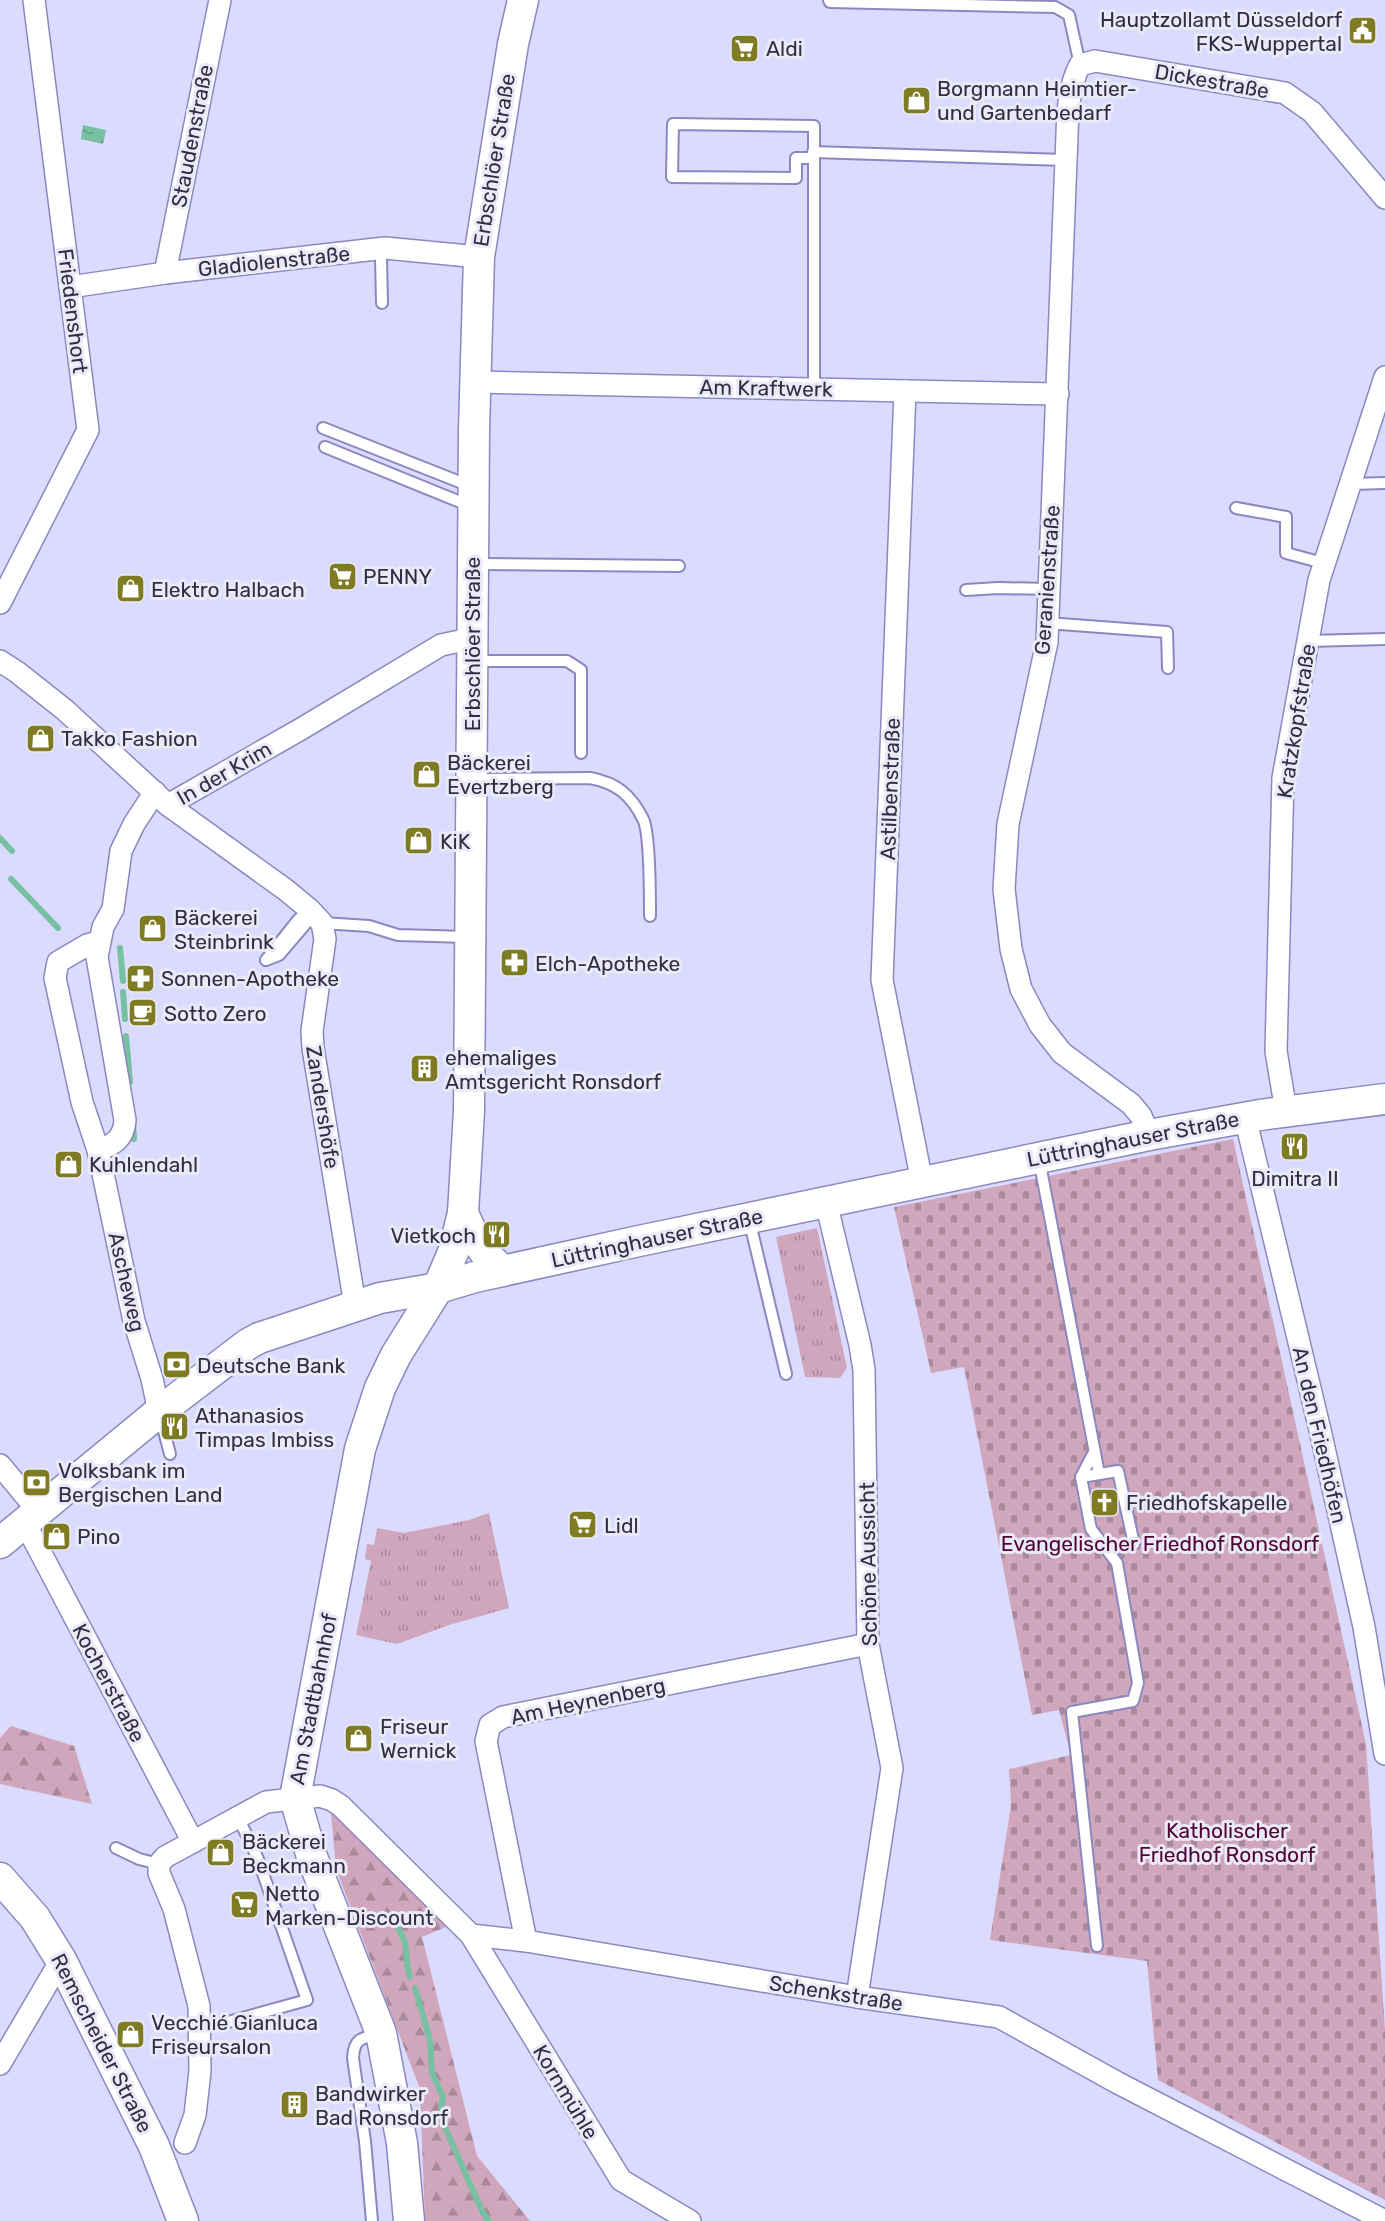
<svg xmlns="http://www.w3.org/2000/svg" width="1385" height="2221" font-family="Rubik,sans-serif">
  <defs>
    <pattern id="grass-tufts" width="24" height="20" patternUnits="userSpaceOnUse" patternTransform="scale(1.5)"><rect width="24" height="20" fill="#cfa6bb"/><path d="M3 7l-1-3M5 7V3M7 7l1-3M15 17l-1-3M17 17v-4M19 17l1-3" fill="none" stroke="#a8889a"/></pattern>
    <pattern id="forest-firs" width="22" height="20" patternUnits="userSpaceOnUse" patternTransform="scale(1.5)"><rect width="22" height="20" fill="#cfa6bb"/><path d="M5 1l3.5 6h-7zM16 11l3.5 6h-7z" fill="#a8889a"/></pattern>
    <pattern id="cemetery-stones" width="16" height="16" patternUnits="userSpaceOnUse" patternTransform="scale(1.5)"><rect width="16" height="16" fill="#cfa6bb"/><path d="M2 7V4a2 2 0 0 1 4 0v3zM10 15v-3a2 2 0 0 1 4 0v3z" fill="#a8889a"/></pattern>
    <pattern id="water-ripples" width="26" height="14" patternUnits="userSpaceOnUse" patternTransform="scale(1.5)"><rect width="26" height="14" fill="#77c0a2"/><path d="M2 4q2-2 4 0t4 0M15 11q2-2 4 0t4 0" fill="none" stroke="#629c86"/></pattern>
  </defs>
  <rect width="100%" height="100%" fill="#dbdaff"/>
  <g fill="url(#grass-tufts)">
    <path d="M817 1228 847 1368 840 1378 805 1377 776 1237Z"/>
    <path d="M489 1513 509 1608 449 1625 397 1644 356 1635 371 1561 365 1559 367 1544 374 1545 377 1528 404 1533 469 1520Z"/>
  </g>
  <g fill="url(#forest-firs)">
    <path d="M11 1726 74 1746 92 1804 0 1784V1738Z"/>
    <path d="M331 1812 424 1902 446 1927 422 1937 477 2156 530 2221H425L420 2089 336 1869Z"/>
  </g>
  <path fill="url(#cemetery-stones)" d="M1233 1139 1366 1744 1385 2030V2200L1158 2080 1147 1961 990 1940 1011 1805 1009 1769 1071 1755 1059 1710 1032 1715 964 1367 931 1373 894 1207Z"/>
  <path fill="url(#water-ripples)" d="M83 125 106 130 103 144 81 139Z"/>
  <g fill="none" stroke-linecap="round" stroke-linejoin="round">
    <g stroke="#77c0a2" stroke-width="6">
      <path d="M0 838 12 851"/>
      <path d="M11 879 58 928"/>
      <path d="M120 948 123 981"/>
      <path d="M123 992 125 1019"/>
      <path d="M126 1036 130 1082"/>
      <path d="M133 1124 134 1139"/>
      <path d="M396 1920C396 1929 403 1934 405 1943 407 1954 406 1966 410 1977"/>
      <path d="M415 1988 430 2040 432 2073 443 2097 440 2116 482 2211 489 2221"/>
    </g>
    <defs>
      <g id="lane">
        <path d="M829 0 830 2 1055 7 1069 15 1080 65"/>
        <path d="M813 152 1066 160"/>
        <path d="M814 158V126L673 124 672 177 796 178V158H814V389"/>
        <path d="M378 249 381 258 382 303"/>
        <path d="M323 428 470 486"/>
        <path d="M325 447 470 506"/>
        <path d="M1351 484 1385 483"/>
        <path d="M1236 508 1286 517V553L1323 563"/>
        <path d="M476 564 679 566"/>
        <path d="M966 590 998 588 1049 589"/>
        <path d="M1047 623 1167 632 1168 668"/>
        <path d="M1308 641 1385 639"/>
        <path d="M473 661H567L581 670V753"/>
        <path d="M475 779 590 778C617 783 631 795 643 819 650 832 650 897 650 916"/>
        <path d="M322 923 369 926 398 935 467 937"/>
        <path d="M266 960 279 955 314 914"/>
        <path d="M266 960 297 921 309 909"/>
        <path d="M1039 1159 1099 1474"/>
        <path d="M749 1219 786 1374"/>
        <path d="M160 1416 170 1454"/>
        <path d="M1094 1452 1081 1477 1091 1529 1117 1563 1138 1683 1133 1701 1072 1712 1097 1946"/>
        <path d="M1081 1477 1118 1471 1134 1544 1108 1550"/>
        <path d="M116 1848 139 1859 159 1864"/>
        <path d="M200 2025 221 2024 307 2000 258 1859 238 1817"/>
        <path d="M372 2221 365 2141 353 2058C354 2039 361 2038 378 2034"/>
      </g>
      <g id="street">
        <path d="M165 273 220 0"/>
        <path d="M70 287 165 273 385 248 479 257"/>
        <path d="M475 382 1058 394"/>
        <path d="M905 391 882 980 922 1182"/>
        <path d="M0 603 88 430 34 0"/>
        <path d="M0 661 17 672 65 710 168 805 286 890 309 909 322 923 325 939 312 1031 313 1048 355 1305"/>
        <path d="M168 805 301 729 441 645 474 638"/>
        <path d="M99 942 87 945 58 962 55 978 82 1102 98 1150 134 1321 152 1379 159 1412"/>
        <path d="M1286 1111 1276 1051 1283 778 1319 580 1385 377"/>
        <path d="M1245 1117 1320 1430 1364 1627 1385 1754"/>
        <path d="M1149 1135 1141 1116 1131 1104 1062 1053 1040 1025 1021 989 1011 949 1004 889 1008 824 1047 642 1066 160C1068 130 1065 92 1080 65L1095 61 1285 93 1312 112 1385 198"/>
        <path d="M98 1150C114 1145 124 1138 125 1120L97 957 103 927 113 909 121 851 134 824 155 792"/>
        <path d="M826 1202 860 1345 864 1370 868 1644 892 1768 857 1997"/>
        <path d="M0 1465 39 1512"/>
        <path d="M25 1523 193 1842"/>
        <path d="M471 1935 526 1941 857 1997 999 2017 1118 2083 1385 2221"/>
        <path d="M526 1941 486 1741 490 1725 503 1717 868 1644"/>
        <path d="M0 2064 61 1960"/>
        <path d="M185 2143 195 2115 200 2071 199 2006 174 1909 159 1873V1864L165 1857 266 1802 320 1796 332 1800 341 1806 471 1935 621 2180 690 2221"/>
      </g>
      <g id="secondary">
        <path d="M463 1213C473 1237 483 1254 503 1271"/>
        <path d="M0 1543 159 1412 248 1344 259 1338 380 1298 438 1288 475 1277 639 1241 1149 1135 1260 1115 1385 1099"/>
        <path d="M0 1878 35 1918 61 1960 154 2146 183 2221"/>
        <path d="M409 2221 402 2143 381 2033 312 1857 295 1798 360 1449 380 1388 396 1355 438 1288 454 1250 463 1213 469 1111 474 430 479 257 513 44 523 0"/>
      </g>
    </defs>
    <use href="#lane" stroke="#8b88c0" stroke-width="14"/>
    <use href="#street" stroke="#8b88c0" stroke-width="24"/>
    <use href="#secondary" stroke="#8b88c0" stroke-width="33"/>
    <use href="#lane" stroke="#fff" stroke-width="10"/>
    <use href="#street" stroke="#fff" stroke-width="21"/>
    <use href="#secondary" stroke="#fff" stroke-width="30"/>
  </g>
  <defs>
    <symbol id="civic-square" viewBox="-11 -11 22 22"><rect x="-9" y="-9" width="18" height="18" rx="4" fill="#7f7b22" stroke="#eaeaf7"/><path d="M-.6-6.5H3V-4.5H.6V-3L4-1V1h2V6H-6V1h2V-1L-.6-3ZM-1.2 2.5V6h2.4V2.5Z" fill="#fff"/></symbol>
    <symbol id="supermarket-square" viewBox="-11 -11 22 22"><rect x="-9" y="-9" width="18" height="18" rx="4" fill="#7f7b22" stroke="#eaeaf7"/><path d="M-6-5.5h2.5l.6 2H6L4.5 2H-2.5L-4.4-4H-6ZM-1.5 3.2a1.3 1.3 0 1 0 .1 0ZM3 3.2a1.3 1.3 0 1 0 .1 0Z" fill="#fff"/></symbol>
    <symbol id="shop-square" viewBox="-11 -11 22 22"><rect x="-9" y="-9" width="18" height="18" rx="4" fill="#7f7b22" stroke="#eaeaf7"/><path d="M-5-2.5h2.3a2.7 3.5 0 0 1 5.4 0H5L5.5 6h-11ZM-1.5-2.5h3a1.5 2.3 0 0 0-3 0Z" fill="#fff"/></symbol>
    <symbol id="pharmacy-square" viewBox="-11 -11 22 22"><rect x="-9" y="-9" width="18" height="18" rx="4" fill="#7f7b22" stroke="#eaeaf7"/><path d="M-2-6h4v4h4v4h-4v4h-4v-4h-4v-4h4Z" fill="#fff"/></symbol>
    <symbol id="cafe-square" viewBox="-11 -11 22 22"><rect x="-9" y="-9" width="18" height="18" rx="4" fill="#7f7b22" stroke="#eaeaf7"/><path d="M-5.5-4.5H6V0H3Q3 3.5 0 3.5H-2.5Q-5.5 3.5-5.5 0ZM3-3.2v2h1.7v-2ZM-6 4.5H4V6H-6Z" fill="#fff"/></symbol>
    <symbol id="building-square" viewBox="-11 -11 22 22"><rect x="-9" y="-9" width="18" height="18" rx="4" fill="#7f7b22" stroke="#eaeaf7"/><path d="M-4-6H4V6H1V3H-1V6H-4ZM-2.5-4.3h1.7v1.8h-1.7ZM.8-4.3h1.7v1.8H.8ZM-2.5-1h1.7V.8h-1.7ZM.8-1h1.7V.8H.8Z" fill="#fff"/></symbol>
    <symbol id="restaurant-square" viewBox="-11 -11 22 22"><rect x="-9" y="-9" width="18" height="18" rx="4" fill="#7f7b22" stroke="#eaeaf7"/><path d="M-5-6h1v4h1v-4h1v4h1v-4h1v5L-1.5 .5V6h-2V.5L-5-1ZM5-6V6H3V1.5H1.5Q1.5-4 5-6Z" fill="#fff"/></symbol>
    <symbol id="bank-square" viewBox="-11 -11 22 22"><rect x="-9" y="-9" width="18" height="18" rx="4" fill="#7f7b22" stroke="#eaeaf7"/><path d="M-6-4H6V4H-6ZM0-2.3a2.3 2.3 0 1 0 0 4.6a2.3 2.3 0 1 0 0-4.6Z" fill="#fff"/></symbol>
    <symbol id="church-square" viewBox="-11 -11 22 22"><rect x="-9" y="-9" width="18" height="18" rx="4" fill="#7f7b22" stroke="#eaeaf7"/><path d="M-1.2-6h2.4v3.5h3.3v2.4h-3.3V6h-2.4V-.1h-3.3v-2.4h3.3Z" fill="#fff"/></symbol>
  </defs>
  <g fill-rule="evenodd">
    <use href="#civic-square" x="1346" y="14" width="33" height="33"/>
    <use href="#supermarket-square" x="728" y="32" width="33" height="33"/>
    <use href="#shop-square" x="900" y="84" width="33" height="33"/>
    <use href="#supermarket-square" x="326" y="560" width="33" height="33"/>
    <use href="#shop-square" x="114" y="572" width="33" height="33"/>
    <use href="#shop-square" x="24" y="722" width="33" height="33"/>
    <use href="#shop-square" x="410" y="758" width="33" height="33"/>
    <use href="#shop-square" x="402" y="824" width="33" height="33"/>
    <use href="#shop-square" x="136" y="912" width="33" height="33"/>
    <use href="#pharmacy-square" x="498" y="946" width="33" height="33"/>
    <use href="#pharmacy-square" x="124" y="962" width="33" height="33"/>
    <use href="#cafe-square" x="126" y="996" width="33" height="33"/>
    <use href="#building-square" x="408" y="1052" width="33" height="33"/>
    <use href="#restaurant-square" x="1278" y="1130" width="33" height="33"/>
    <use href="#shop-square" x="52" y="1148" width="33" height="33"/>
    <use href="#restaurant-square" x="480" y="1218" width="33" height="33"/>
    <use href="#bank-square" x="160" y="1348" width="33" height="33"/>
    <use href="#restaurant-square" x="158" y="1410" width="33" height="33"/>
    <use href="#bank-square" x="20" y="1466" width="33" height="33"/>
    <use href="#church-square" x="1088" y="1486" width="33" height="33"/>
    <use href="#supermarket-square" x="566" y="1508" width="33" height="33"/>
    <use href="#shop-square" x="40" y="1520" width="33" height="33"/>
    <use href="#shop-square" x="342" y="1722" width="33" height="33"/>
    <use href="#shop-square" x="204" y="1836" width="33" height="33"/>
    <use href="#supermarket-square" x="228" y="1888" width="33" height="33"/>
    <use href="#shop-square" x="114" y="2018" width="33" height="33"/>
    <use href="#building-square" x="278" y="2088" width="33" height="33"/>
  </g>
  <g text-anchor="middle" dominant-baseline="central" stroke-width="6" stroke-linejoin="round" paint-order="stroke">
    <g font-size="21" fill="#302e46" stroke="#eaeaf7" text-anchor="start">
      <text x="1342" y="19" text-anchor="end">Hauptzollamt Düsseldorf<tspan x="1342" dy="24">FKS-Wuppertal</tspan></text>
      <text x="766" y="48">Aldi</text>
      <text x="937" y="88">Borgmann Heimtier-<tspan x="937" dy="24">und Gartenbedarf</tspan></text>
      <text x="363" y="576">PENNY</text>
      <text x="151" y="589">Elektro Halbach</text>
      <text x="61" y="738">Takko Fashion</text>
      <text x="447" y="762">Bäckerei<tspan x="447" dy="24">Evertzberg</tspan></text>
      <text x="440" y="841">KiK</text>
      <text x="174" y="917">Bäckerei<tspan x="174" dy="24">Steinbrink</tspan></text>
      <text x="535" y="963">Elch-Apotheke</text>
      <text x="161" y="978">Sonnen-Apotheke</text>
      <text x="164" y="1013">Sotto Zero</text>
      <text x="445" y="1057">ehemaliges<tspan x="445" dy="24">Amtsgericht Ronsdorf</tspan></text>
      <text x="89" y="1164">Kuhlendahl</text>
      <text x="1295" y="1178" text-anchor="middle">Dimitra II</text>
      <text x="476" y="1235" text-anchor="end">Vietkoch</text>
      <text x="197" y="1365">Deutsche Bank</text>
      <text x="195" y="1415">Athanasios<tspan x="195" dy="24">Timpas Imbiss</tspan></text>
      <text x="58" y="1470">Volksbank im<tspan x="58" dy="24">Bergischen Land</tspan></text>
      <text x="1126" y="1502">Friedhofskapelle</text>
      <text x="604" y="1525">Lidl</text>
      <text x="77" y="1536">Pino</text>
      <text x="380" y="1726">Friseur<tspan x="380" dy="24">Wernick</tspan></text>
      <text x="242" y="1841">Bäckerei<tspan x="242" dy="24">Beckmann</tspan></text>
      <text x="265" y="1893">Netto<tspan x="265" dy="24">Marken-Discount</tspan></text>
      <text x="151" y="2022">Vecchié Gianluca<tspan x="151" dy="24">Friseursalon</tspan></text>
      <text x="315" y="2093">Bandwirker<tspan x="315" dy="24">Bad Ronsdorf</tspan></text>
    </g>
    <g font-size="21" fill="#302e46" stroke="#eaeaf7">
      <text transform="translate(1212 81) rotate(10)">Dickestraße</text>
      <text transform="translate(192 136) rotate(-79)">Staudenstraße</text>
      <text transform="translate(494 160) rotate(-81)">Erbschlöer Straße</text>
      <text transform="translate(274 261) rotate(-6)">Gladiolenstraße</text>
      <text transform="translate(73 311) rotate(83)">Friedenshort</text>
      <text transform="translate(766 388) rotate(1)">Am Kraftwerk</text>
      <text transform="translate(1047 580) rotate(-86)">Geranienstraße</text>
      <text transform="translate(472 644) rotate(-90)">Erbschlöer Straße</text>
      <text transform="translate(1296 721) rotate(-81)">Kratzkopfstraße</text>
      <text transform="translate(224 773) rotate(-30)">In der Krim</text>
      <text transform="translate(890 789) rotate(-88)">Astilbenstraße</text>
      <text transform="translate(323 1107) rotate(81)">Zandershöfe</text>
      <text transform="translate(1133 1139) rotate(-11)">Lüttringhauser Straße</text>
      <text transform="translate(657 1238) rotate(-12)">Lüttringhauser Straße</text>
      <text transform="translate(127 1282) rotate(77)">Ascheweg</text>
      <text transform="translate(1320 1435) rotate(77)">An den Friedhöfen</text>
      <text transform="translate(868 1564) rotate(-91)">Schöne Aussicht</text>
      <text transform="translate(109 1683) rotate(62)">Kocherstraße</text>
      <text transform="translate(313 1699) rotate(-79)">Am Stadtbahnhof</text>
      <text transform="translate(588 1701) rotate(-12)">Am Heynenberg</text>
      <text transform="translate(836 1993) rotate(9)">Schenkstraße</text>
      <text transform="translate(102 2043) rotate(63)">Remscheider Straße</text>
      <text transform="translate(566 2092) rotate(59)">Kornmühle</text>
    </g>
    <g font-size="21" fill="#4e0335" stroke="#eaeaf7">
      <text x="1160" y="1543">Evangelischer Friedhof Ronsdorf</text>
      <text x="1227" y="1830">Katholischer<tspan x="1227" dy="24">Friedhof Ronsdorf</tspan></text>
    </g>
  </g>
</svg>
